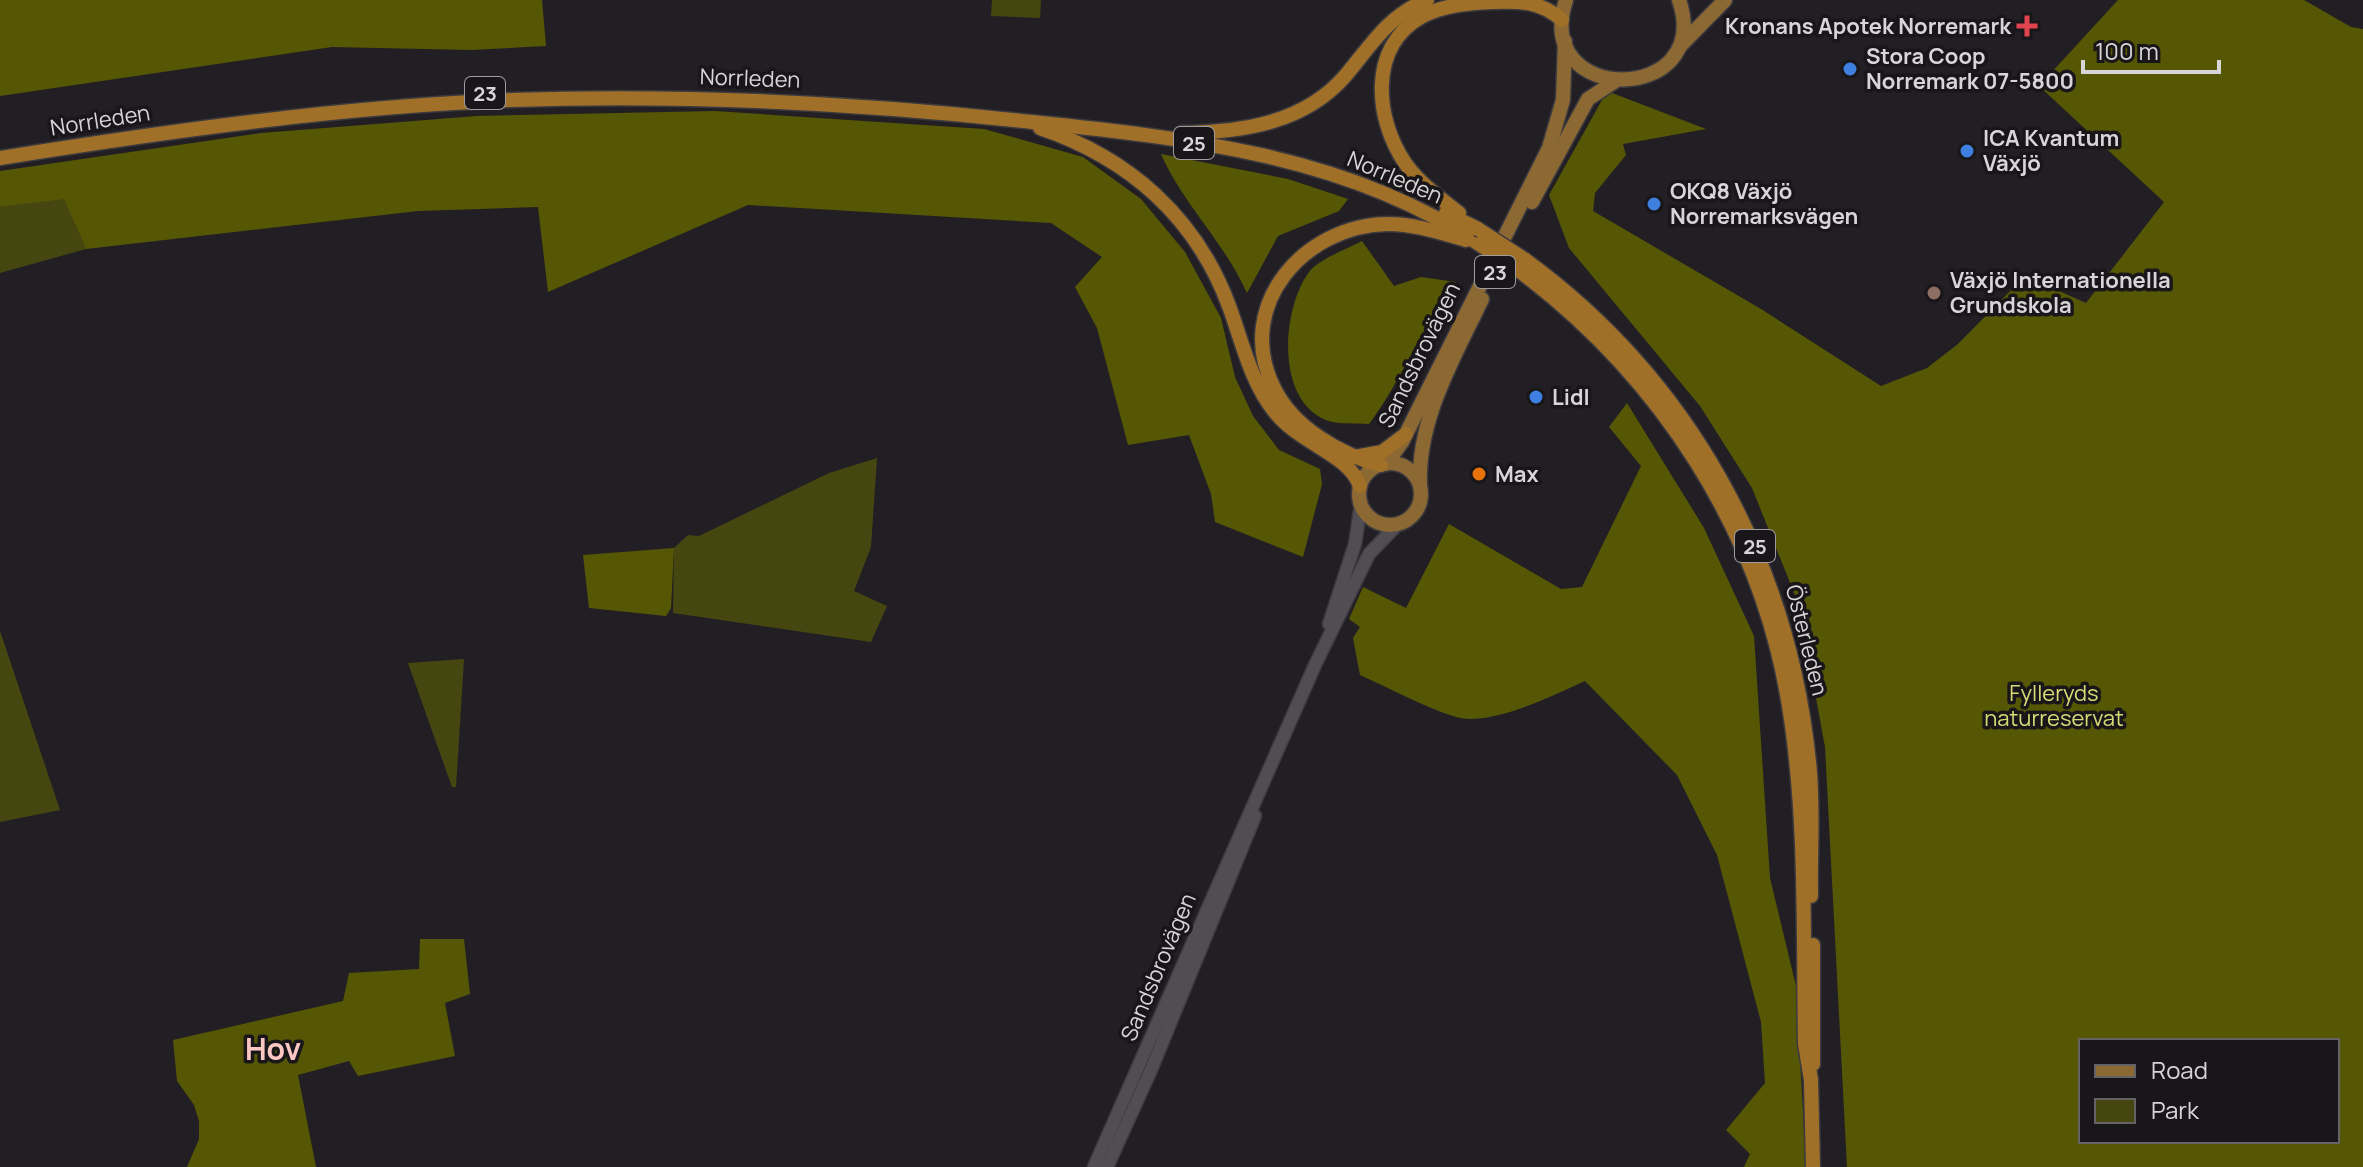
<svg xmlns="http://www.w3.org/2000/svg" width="2363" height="1167" font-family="Manrope,sans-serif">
  <rect width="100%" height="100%" fill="#221f24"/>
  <g fill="#464710">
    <path d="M992 0H1041L1040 18 991 16Z"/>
    <path d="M64 198 86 249 0 273V207Z"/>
    <path d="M877 458 871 547 854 591 887 606 871 642 673 613 674 548 688 535 699 536 829 473Z"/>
    <path d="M0 631 60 810 0 822Z"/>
    <path d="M464 659 456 787H452L408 663Z"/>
  </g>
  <g fill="#565705" fill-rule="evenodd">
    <path d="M0 0H542L546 46 471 50 332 47 0 96Z"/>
    <path d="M2118 0H2304L2351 27 2363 29V1167H1847L1825 747 1799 605 1752 488 1700 406 1569 248 1549 195 1607 91 1706 129 1623 144 1626 155 1595 193 1593 211 1761 309 1881 386 1927 368 1958 344 2025 276 2086 303 2164 202 2039 86ZM2081 1041H2337V1141H2081Z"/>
    <path d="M715 111 984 129 1083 157 1141 199 1185 252 1221 318 1235 377 1253 416 1279 450 1320 469 1322 484 1303 557 1215 522 1211 494 1189 435 1128 445 1097 328 1075 287 1102 257 1051 223 748 205 548 292 538 207 418 211 86 249 64 199 0 207V171L261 133 477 116Z"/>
    <path d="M1161 154 1288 179 1348 199 1339 211 1278 236 1247 293C1223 240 1184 206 1161 154Z"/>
    <path d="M1362 241 1394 286 1421 277 1456 282C1421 326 1403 379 1369 424 1357 423 1337 425 1326 420 1275 399 1282 309 1309 272 1319 259 1347 249 1362 241Z"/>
    <path d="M1627 403 1704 528 1754 636 1770 878 1796 986 1806 1167H1744L1750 1154 1726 1130 1765 1083 1761 1022 1717 855 1677 775 1585 681C1554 695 1491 727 1456 717 1424 707 1391 689 1360 675L1353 638 1360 627 1349 619 1363 587 1406 608 1449 524 1561 589 1582 587 1641 466 1609 427Z"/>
    <path d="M674 548 671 608 666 616 589 608 583 555Z"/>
    <path d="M420 939H464L470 994 445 1003 455 1056 358 1076 349 1061 298 1075 316 1167H187L199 1139V1121L194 1105 177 1081 173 1040 343 1001 349 973 419 969Z"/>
  </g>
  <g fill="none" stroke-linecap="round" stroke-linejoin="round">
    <defs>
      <g id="secondary">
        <path d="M1329 624 1355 544 1361 504"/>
        <path d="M1094 1167 1315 665 1369 554 1397 525"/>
        <path d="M1107 1167 1151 1070 1255 816"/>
      </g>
      <g id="primary">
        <path d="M1566 0C1531 107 1715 105 1679 0"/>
        <path d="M1680 46 1725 0"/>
        <path d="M1532 202 1588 99 1614 82"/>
        <circle cx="1390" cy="494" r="31"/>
        <path d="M1386 464 1402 442 1549 148 1563 100 1565 41"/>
        <path d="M1420 486C1417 419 1454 358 1482 299"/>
      </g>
      <g id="trunk">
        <path d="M1040 128C1129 158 1196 217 1229 306 1242 341 1251 383 1275 412 1300 444 1349 454 1360 486"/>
        <path d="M1182 133C1243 132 1305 123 1346 75 1372 44 1388 16 1427 0"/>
        <path d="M0 158C169 131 339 107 511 100 685 94 858 103 1032 122 1185 138 1348 155 1479 244"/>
        <path d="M1446 213 1478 229"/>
        <path d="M1459 213C1440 198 1419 183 1405 163 1375 119 1368 47 1421 17 1443 5 1469 3 1493 2 1520 1 1540 1 1562 20"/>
        <path d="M1524 259C1689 379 1788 559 1809 762 1814 807 1810 851 1811 896"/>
        <path d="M1518 270C1659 375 1761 530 1789 706 1807 817 1803 931 1805 1044L1811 1080 1813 1167"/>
        <path d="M1360 456 1382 452 1406 434"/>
        <path d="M1381 465C1340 455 1293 427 1274 388 1233 306 1304 225 1388 224 1415 224 1441 233 1466 240"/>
        <path d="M1813 945V1064"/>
      </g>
    </defs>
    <use href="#secondary" stroke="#3c3a3e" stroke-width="15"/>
    <use href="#primary" stroke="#3c3a3e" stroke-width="17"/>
    <use href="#trunk" stroke="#3c3a3e" stroke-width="17"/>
    <use href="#secondary" stroke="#514e53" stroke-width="12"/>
    <use href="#primary" stroke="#8c6833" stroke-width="14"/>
    <use href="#trunk" stroke="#a07028" stroke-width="14"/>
    <defs>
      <g id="trunk-bridge">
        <path d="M1478 229 1524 259"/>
        <path d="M1479 244 1518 270"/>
      </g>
    </defs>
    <use href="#trunk-bridge" stroke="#3c3a3e" stroke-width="17" stroke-linecap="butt"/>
    <use href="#trunk-bridge" stroke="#a07028" stroke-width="14"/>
  </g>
  <path fill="#e0444e" stroke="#19161a" stroke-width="3" d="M2023 14h8v8h8v8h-8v8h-8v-8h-8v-8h8z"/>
  <g fill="#3f7fe0" stroke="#19161a" stroke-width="3">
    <circle cx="1850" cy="69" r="8"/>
    <circle cx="1967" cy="151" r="8"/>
    <circle cx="1654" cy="204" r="8"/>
    <circle cx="1536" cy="397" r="8"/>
  </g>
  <circle fill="#8d6e63" stroke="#19161a" stroke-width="3" cx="1934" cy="293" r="8"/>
  <circle fill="#e8710a" stroke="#19161a" stroke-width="3" cx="1479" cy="474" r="8"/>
  <g text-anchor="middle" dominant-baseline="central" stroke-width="7" stroke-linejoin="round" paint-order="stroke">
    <g fill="#19161a" stroke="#9e9c9f" stroke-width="2">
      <rect x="465" y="77" width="40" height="32" rx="6"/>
      <rect x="1174" y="127" width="40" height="32" rx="6"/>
      <rect x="1475" y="256" width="40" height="32" rx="6"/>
      <rect x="1735" y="530" width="40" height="32" rx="6"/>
    </g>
    <g font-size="20" font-weight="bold" fill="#d7d5d8">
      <text x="485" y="93">23</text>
      <text x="1194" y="143">25</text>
      <text x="1495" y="272">23</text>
      <text x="1755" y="546">25</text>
    </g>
    <g font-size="22" font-weight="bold" fill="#d7d5d8" stroke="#19161a" text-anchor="start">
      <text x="2011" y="26" text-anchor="end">Kronans Apotek Norremark</text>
      <text x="1866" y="56">Stora Coop<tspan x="1866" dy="25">Norremark 07-5800</tspan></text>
      <text x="1983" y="138">ICA Kvantum<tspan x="1983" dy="25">Växjö</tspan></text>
      <text x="1670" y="191">OKQ8 Växjö<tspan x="1670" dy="25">Norremarksvägen</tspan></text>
      <text x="1950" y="280">Växjö Internationella<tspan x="1950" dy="25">Grundskola</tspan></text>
      <text x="1552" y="397">Lidl</text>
      <text x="1495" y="474">Max</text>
    </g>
    <g font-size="22" fill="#d7d5d8" stroke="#19161a">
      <text transform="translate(750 78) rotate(2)">Norrleden</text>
      <text transform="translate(100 120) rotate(-9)">Norrleden</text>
      <text transform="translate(1395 177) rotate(23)">Norrleden</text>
      <text transform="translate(1419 355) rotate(-64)">Sandsbrovägen</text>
      <text transform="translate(1807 640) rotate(76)">Österleden</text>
      <text transform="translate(1158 967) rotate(-67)">Sandsbrovägen</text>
    </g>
    <g font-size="22" fill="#d7db76" stroke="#19161a">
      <text x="2054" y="693">Fylleryds<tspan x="2054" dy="25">naturreservat</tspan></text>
    </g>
    <g font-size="30" font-weight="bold" fill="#fbc7c2" stroke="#19161a">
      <text x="273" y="1048">Hov</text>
    </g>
  </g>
  <rect x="2079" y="1039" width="260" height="104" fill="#19161a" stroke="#656266" stroke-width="2"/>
  <rect x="2095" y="1065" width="40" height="12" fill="#8c6833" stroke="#656266" stroke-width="2"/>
  <text x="2151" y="1079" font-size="24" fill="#d7d5d8">Road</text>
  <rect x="2095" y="1099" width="40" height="24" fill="#464710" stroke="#656266" stroke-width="2"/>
  <text x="2151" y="1119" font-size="24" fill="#d7d5d8">Park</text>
  <path d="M2083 60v12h136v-12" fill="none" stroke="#d7d5d8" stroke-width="4"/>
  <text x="2095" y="60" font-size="24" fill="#d7d5d8" stroke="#19161a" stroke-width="6" paint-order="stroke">100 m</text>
</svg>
